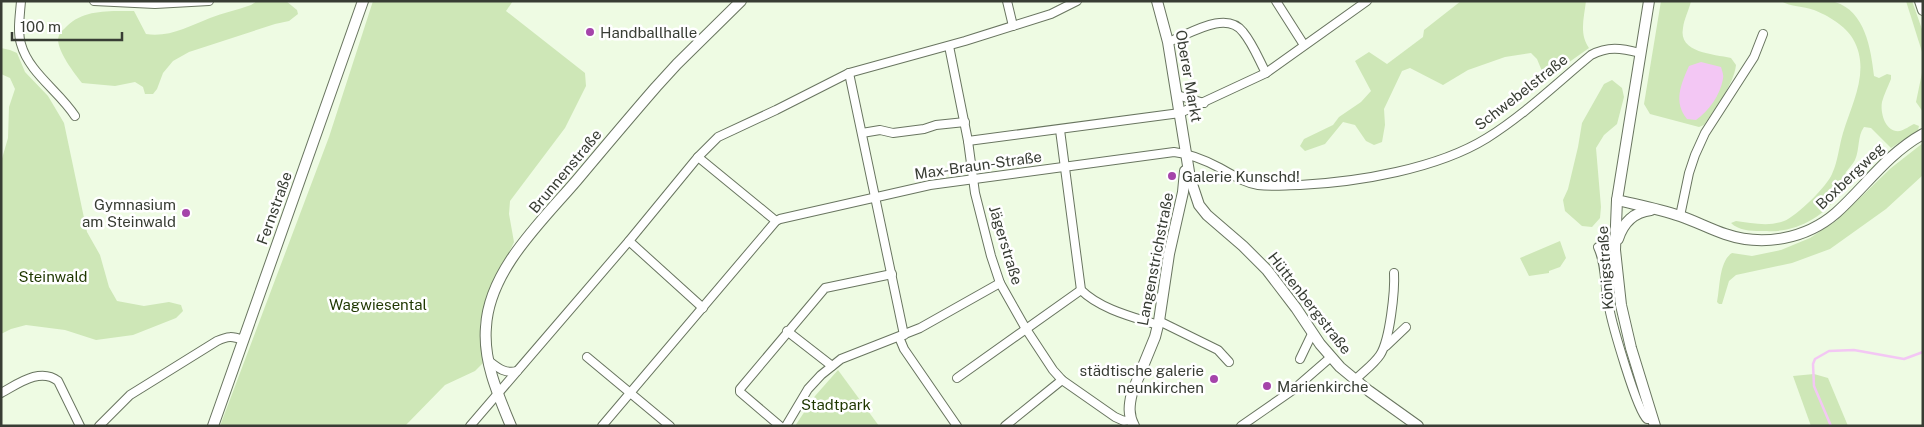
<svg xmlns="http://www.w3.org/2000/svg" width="1924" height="427" font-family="'Public Sans',sans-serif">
  <rect width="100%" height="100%" fill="#eefbe3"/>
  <g fill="#cee7b7">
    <path d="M257 1H286L297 10 298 14 289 21 275 24 189 52 173 61 163 73 157 89 153 94H145L143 87 135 82 115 86 82 83C74 73 58 52 58 39 59 33 63 30 67 26 84 9 111 11 134 11L146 34C168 38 190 26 210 18 223 13 237 10 251 5Z"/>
    <path d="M373 1H513L506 11 585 73 586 86 565 128 510 201 509 214 514 242 485 302 480 324 483 363 475 371 445 385 405 426H220L329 137Z"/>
    <path d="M1461 1H1586C1584 18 1579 34 1589 48L1551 75 1544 76 1537 59 1531 53 1505 57 1468 70 1443 85 1410 68 1402 71 1384 109 1385 125 1382 142 1374 145 1366 141 1355 125 1343 122 1325 144 1305 151 1300 146 1304 139 1333 125 1339 117 1361 102 1371 91 1355 61 1369 52 1387 64 1423 37 1424 30Z"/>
    <path d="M1661 1H1691C1689 10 1684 19 1683 28 1678 53 1714 54 1731 58L1736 65C1734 84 1715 109 1704 125L1699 127 1650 114 1644 104Z"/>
    <path d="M1781 1C1794 1 1824 0 1835 2 1865 11 1871 49 1874 76L1879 78 1887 74 1891 75V79C1888 87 1884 94 1882 102 1880 112 1885 133 1900 131 1904 130 1910 126 1914 124L1919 126 1918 130 1891 148 1871 128 1864 127C1857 137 1860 149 1855 160 1853 164 1849 168 1846 172 1843 179 1843 187 1839 194 1825 217 1794 233 1767 231 1756 231 1740 232 1731 223L1736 221C1751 223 1769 227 1784 221 1796 217 1828 185 1832 174 1838 161 1839 146 1843 133 1852 103 1871 70 1853 39 1846 26 1827 15 1814 10 1803 6 1791 7 1781 1Z"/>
    <path d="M1906 1H1912L1923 32V55Z"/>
    <path d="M1 48 10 50 17 53 25 72 48 96 64 123 87 232 100 255 109 287 117 301 144 306 169 302 181 305 183 311 176 318 133 335 96 340 65 330 26 325 11 329 1 334V162L8 138 9 107 15 89 10 78 1 74Z"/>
    <path d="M1923 68V112L1916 102Z"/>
    <path d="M1612 80 1622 88 1624 97 1617 124 1604 135 1596 148 1601 207 1600 218 1592 227 1582 226 1565 211 1563 200 1568 189 1578 147 1582 123 1604 84Z"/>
    <path d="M1923 143V175L1886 209 1830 249 1792 263 1736 275 1729 281 1722 304H1719L1717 302C1720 288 1719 261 1732 253L1752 256 1781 250 1810 238 1836 221 1891 168Z"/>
    <path d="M1560 241 1566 258 1560 267 1549 271V273L1529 276 1520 258Z"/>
    <path d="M838 370 879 426H795L815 396Z"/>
    <path d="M1814 374 1828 378 1848 426H1811L1793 376Z"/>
  </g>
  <path fill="#f3c7f4" d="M1701 62 1721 67C1722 71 1724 75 1723 79 1720 95 1709 111 1696 120L1687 119C1673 102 1681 84 1689 66Z"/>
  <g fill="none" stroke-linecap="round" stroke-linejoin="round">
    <path stroke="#f3c7f4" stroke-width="2.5" d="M1831 426 1814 386 1813 364 1815 359 1829 351 1854 350 1904 359 1923 352"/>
    <defs>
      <g id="street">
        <path d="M21 1C20 15 17 31 21 44 29 73 59 91 75 116"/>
        <path d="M94 1 155 4 209 1"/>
        <path d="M1007 1 1013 26"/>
        <path d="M1276 1 1304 45"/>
        <path d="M1168 42C1188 35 1226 9 1243 32 1253 44 1259 60 1266 73"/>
        <path d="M949 46 968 141 975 193 991 256 1000 283 1026 329 1053 370 1062 380 1115 417 1124 421 1131 420"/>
        <path d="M849 73 904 335"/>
        <path d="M1177 95 1204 103"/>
        <path d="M1060 130 1081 290C1100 309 1133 317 1158 325"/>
        <path d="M862 133 880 130 893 133 924 129 936 125 965 122"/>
        <path d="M968 141 1180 113 1266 73 1367 1"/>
        <path d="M698 157 776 221"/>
        <path d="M1680 216 1689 173 1695 155 1705 133 1754 57 1763 34"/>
        <path d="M629 241 703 308"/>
        <path d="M1598 247C1607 266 1604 288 1609 307 1612 324 1637 411 1647 419H1653"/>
        <path d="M1159 321 1218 350 1229 362"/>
        <path d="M787 331 832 366"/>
        <path d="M899 337 904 349 957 426"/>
        <path d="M1386 346 1406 327"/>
        <path d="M587 357 670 426"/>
        <path d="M1300 359 1311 336"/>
        <path d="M489 361C498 368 505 374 517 371"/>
        <path d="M957 378 1081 290"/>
        <path d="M1355 380C1363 372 1374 364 1380 355 1390 340 1395 290 1394 273"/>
        <path d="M1 393C18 384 40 367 58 381L80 426"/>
        <path d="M99 426 130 395 217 341C228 336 232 336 243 340"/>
        <path d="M470 426 629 241 698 157 718 137 776 110 849 73 965 41 1051 14 1077 1"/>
        <path d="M602 426 776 221 780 219 930 185 1174 152C1191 154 1205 160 1220 168 1233 175 1244 183 1258 185 1272 187 1286 185 1300 185 1358 182 1437 169 1487 138 1524 115 1557 83 1591 55 1608 46 1621 48 1640 53"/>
        <path d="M780 426 740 392V389L825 288 892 274"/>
        <path d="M786 426 808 389 821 375 841 359 920 328 1000 283"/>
        <path d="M1005 426 1062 380"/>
        <path d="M1241 426 1293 390 1331 357"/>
      </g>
      <g id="secondary">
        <path d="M1157 1 1168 42 1190 178 1199 205 1207 215 1243 246 1267 270 1296 308 1320 344 1340 367 1369 391 1418 426"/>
        <path d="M1649 1 1617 200 1615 250 1621 305 1631 348 1655 426"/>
        <path d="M1920 1 1923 10"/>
        <path d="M1617 200C1638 205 1659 209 1680 216 1695 221 1710 229 1725 234 1763 247 1806 239 1836 213 1865 187 1887 154 1923 134"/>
        <path d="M1618 239C1623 223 1634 212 1651 210"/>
        <path d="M213 426 363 1"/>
        <path d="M511 426C498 395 483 361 486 327 489 270 542 221 577 180 603 149 629 118 656 87L677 64 741 1"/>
        <path d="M1134 426C1128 415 1129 405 1132 393L1155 337 1159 321 1169 254 1183 192 1185 171"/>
      </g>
    </defs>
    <use href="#street" stroke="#697560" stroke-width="10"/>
    <use href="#secondary" stroke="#697560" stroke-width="12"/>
    <use href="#street" stroke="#fff" stroke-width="8"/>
    <use href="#secondary" stroke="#fff" stroke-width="10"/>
  </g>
  <g fill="#a544aa" stroke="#fff" stroke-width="2">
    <circle cx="590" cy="32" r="5"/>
    <circle cx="1172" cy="176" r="5"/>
    <circle cx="186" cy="213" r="5"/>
    <circle cx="1214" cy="379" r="5"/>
    <circle cx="1267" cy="386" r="5"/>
  </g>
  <g text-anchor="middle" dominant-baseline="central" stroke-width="5" stroke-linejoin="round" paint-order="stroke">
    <g font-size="15" fill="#383d34" stroke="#fff" text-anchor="start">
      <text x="600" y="32">Handballhalle</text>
      <text x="1182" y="176">Galerie Kunschd!</text>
      <text x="176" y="204" text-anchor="end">Gymnasium<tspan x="176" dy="17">am Steinwald</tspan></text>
      <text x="1204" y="370" text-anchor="end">städtische galerie<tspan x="1204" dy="17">neunkirchen</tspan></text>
      <text x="1277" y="386">Marienkirche</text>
    </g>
    <g font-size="15" fill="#383d34" stroke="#fff">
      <text transform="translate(1189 76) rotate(80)">Oberer Markt</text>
      <text transform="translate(1521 92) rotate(-38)">Schwebelstraße</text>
      <text transform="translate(978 165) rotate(-8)">Max-Braun-Straße</text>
      <text transform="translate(565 171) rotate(-50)">Brunnenstraße</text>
      <text transform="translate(1850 176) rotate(-44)">Boxbergweg</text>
      <text transform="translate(274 208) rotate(-70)">Fernstraße</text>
      <text transform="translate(1006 245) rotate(73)">Jägerstraße</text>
      <text transform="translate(1155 259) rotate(-79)">Langenstrichstraße</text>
      <text transform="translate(1605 268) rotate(-94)">Königstraße</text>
      <text transform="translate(1310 303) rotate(52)">Hüttenbergstraße</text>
    </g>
    <g font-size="15" fill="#1f3700" stroke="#fff">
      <text x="53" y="276">Steinwald</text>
      <text x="378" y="304">Wagwiesental</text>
      <text x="836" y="404">Stadtpark</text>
    </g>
  </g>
  <rect width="1924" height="427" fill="none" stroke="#383d34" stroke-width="5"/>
  <path d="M12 32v8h110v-8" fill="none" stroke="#383d34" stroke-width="2.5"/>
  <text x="20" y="32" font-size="15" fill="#383d34" stroke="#ffffff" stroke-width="4" paint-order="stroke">100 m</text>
</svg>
